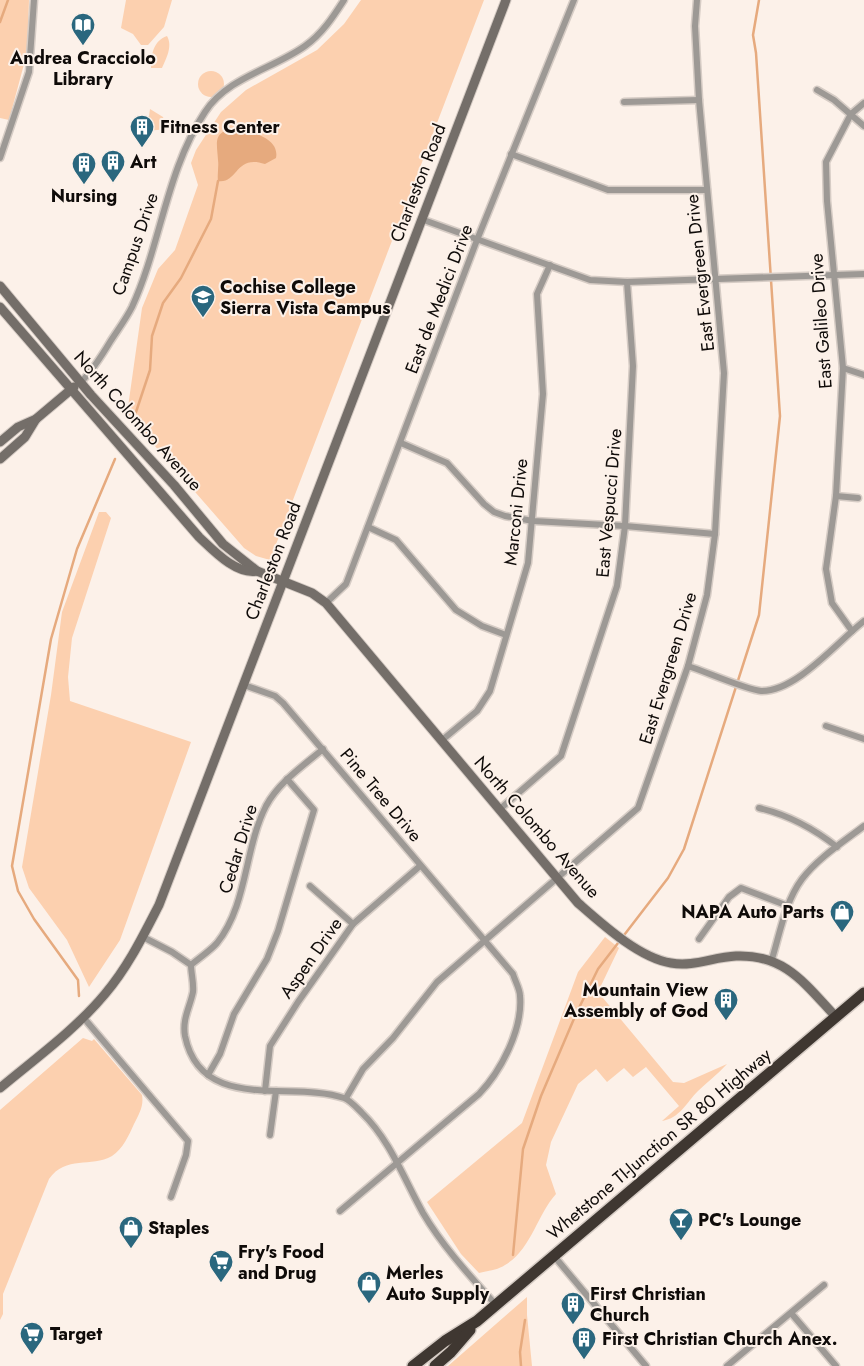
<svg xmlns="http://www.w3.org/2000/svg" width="864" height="1366" font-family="Jost,sans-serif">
  <rect width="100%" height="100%" fill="#fcf1e9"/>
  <g fill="#fcd0af">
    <path d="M0 0H29L27 53 9 120 0 118Z"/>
    <path d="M126 0H172L164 27 148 45H141L133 34 121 28Z"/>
    <path d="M361 0H484L270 560 256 556 244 548 127 414 142 308 158 269 175 250 198 185 191 163 196 150 221 112 246 90 317 50 344 24Z"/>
    <path d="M167 36C173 46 166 59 162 68H151C151 55 153 41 167 36Z"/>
    <circle cx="211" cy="84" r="13"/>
    <path d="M150 109 163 117 167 129 147 131Z"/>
    <path d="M99 512H106L111 518 72 638 68 677 70 701 191 742 120 940 89 987 67 940 29 888 22 867 51 695 62 612Z"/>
    <path d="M605 937 619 948 598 992 673 1082 684 1083 727 1064C718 1074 707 1082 698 1091 686 1103 680 1118 662 1121L679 1106 646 1067 633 1077 624 1068 607 1082 596 1069 578 1084 551 1142 546 1165 556 1194C537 1215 531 1250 505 1265 498 1270 487 1271 479 1273L461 1254 427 1202 522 1123 578 972Z"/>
    <path d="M83 1038 92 1041 94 1039 142 1095C144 1106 139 1114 134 1124 129 1135 123 1149 112 1156 91 1168 66 1155 49 1179L3 1294V1314L0 1320V1110Z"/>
    <path d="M527 1297V1315L532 1366H448Z"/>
  </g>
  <path fill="#e6aa7e" d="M237 128C251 132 280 138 276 158L265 164C235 154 238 184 218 181 217 174 219 167 218 160 217 142 212 131 237 128Z"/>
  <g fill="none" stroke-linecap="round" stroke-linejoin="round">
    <g stroke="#e6aa7e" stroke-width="2.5">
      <path d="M0 22 8 0"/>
      <path d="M136 412 150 370 152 336 163 303 181 278 211 219 218 181"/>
      <path d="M79 996 78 980 34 919 18 891 12 866 51 639 77 549 115 459"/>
      <path d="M513 1255 523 1149 541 1096 576 1014 598 969 668 878 684 849 759 615 780 416 756 53 753 35 759 0"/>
      <path d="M521 1366 520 1352 525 1320"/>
    </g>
    <defs>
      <g id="street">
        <path d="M817 90 834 100 864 126"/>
        <path d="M624 102 699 100"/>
        <path d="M511 154 608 190H707"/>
        <path d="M0 158 29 72 34 0"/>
        <path d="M421 219 590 280 627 282 864 274"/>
        <path d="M843 368 864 375"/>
        <path d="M81 382C93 370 101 357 110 342 117 331 126 319 132 307 161 244 166 171 205 112 228 77 273 69 305 46 322 34 333 17 344 0"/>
        <path d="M401 443 447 463 484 504 494 512 505 516 533 521 625 526 715 534"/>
        <path d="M836 496 858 498"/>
        <path d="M368 527 396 540 456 610 482 626 506 635"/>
        <path d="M326 603 346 584 477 240 574 0"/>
        <path d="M852 631 832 603 826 569 836 496 843 368 827 201 826 162 851 114 864 103"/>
        <path d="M688 666C704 671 747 690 761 691 796 692 837 642 864 621"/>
        <path d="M244 685 275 696 283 703 513 974C515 981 520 989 520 996 523 1029 501 1071 479 1094L340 1211"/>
        <path d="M826 726 864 739"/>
        <path d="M441 741 477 711 490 691 528 563 543 394 537 294 550 265"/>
        <path d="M759 808C789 815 813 828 837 847"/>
        <path d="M500 809 561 756 617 586 625 526 633 366 627 282"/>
        <path d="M310 886 353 924"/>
        <path d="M143 937 172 952 191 965C191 973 194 983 193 992 190 1007 182 1019 185 1036 201 1114 292 1080 344 1098 350 1100 357 1108 362 1113 390 1140 404 1179 423 1213 443 1247 470 1276 496 1305"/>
        <path d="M699 939 729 897 741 888 788 906"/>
        <path d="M772 959C780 933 785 902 802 879 818 858 843 842 864 826"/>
        <path d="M191 965C199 958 210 951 217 943 248 904 244 849 266 806 279 782 303 766 323 749"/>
        <path d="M83 1017 188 1141 186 1155 171 1197"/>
        <path d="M208 1075 220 1054 234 1014 267 959 278 931 314 810 287 779"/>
        <path d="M265 1091 270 1046 298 1002 353 924 420 866"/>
        <path d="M346 1098 363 1069 393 1038 437 982 638 808 688 666 707 595 715 534 724 373 699 100 695 26 697 0"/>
        <path d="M270 1135 276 1091"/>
        <path d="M554 1256 646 1366"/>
        <path d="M791 1313 836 1366"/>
        <path d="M727 1366 824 1285"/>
      </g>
      <g id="secondary">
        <path d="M0 286 91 395 174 485 223 544 257 571 312 593 326 603 578 903C602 924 639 958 671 963 694 967 713 957 736 956 785 954 805 984 836 1017"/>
        <path d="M0 307 199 537C213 550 236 575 257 571"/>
        <path d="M0 442 18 427 36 419 74 387"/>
        <path d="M0 459 25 437 36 419"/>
        <path d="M0 1088C36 1058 76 1029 105 994 128 967 143 936 159 905L506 0"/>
      </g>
      <g id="highway">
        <path d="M413 1366 445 1341 477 1321 864 993"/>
        <path d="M435 1366 451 1352 470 1330"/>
      </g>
    </defs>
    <use href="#street" stroke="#d6ccc5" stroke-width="9"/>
    <use href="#secondary" stroke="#d6ccc5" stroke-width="11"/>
    <use href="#highway" stroke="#d6ccc5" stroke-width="14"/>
    <use href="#street" stroke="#9d9995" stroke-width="6"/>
    <use href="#secondary" stroke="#746e69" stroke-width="9"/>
    <use href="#highway" stroke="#3f3731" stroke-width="11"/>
  </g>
  <defs>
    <symbol id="library-pin" viewBox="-11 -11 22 30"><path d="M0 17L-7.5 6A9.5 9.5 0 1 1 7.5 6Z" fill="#2a677e" stroke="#fcf1e9"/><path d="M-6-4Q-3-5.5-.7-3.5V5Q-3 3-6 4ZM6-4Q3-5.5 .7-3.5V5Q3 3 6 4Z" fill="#fff"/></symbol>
    <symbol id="building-pin" viewBox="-11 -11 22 30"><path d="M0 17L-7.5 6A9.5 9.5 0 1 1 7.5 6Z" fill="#2a677e" stroke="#fcf1e9"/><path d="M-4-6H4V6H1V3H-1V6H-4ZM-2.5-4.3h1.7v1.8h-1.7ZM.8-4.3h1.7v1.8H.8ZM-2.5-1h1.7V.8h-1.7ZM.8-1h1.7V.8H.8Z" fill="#fff"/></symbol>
    <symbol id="university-pin" viewBox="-11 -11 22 30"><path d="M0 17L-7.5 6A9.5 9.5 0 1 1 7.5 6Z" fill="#2a677e" stroke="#fcf1e9"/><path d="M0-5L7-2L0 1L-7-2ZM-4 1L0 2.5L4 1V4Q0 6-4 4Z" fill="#fff"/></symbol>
    <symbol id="shop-pin" viewBox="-11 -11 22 30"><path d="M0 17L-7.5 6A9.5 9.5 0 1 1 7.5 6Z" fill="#2a677e" stroke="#fcf1e9"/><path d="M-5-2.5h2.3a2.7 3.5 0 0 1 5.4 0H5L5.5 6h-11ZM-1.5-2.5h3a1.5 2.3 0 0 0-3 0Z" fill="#fff"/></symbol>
    <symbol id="bar-pin" viewBox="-11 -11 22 30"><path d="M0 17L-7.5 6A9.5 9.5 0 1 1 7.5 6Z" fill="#2a677e" stroke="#fcf1e9"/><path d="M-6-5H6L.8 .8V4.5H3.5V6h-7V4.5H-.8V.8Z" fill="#fff"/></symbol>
    <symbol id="supermarket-pin" viewBox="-11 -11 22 30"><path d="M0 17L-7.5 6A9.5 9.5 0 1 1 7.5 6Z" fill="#2a677e" stroke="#fcf1e9"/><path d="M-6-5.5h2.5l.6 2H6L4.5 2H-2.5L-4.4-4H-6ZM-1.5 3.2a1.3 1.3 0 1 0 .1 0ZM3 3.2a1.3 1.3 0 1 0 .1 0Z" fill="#fff"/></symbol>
  </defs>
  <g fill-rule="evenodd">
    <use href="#library-pin" x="69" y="11" width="28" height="38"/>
    <use href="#building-pin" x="128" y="113" width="28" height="38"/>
    <use href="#building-pin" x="99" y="148" width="28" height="38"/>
    <use href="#building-pin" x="70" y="150" width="28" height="38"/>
    <use href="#university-pin" x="189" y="283" width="28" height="38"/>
    <use href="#shop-pin" x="828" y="898" width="28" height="38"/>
    <use href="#building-pin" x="712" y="986" width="28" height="38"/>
    <use href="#bar-pin" x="667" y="1206" width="28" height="38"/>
    <use href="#shop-pin" x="117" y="1214" width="28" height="38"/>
    <use href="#supermarket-pin" x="207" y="1248" width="28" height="38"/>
    <use href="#shop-pin" x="355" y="1269" width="28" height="38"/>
    <use href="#building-pin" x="559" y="1290" width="28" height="38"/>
    <use href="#supermarket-pin" x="18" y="1320" width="28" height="38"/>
    <use href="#building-pin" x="570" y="1325" width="28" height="38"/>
  </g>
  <g text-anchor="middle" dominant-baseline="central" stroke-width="4" stroke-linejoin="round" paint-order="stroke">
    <g font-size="18" font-weight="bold" fill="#0f0b09" stroke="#fcf1e9" text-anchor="start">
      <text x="83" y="58" text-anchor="middle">Andrea Cracciolo<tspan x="83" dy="21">Library</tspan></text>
      <text x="160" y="127">Fitness Center</text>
      <text x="130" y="162">Art</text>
      <text x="84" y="196" text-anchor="middle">Nursing</text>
      <text x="220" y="287">Cochise College<tspan x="220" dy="21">Sierra Vista Campus</tspan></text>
      <text x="824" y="912" text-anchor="end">NAPA Auto Parts</text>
      <text x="708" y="990" text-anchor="end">Mountain View<tspan x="708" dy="21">Assembly of God</tspan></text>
      <text x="698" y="1220">PC's Lounge</text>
      <text x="148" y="1228">Staples</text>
      <text x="238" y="1252">Fry's Food<tspan x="238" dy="21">and Drug</tspan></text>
      <text x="386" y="1273">Merles<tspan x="386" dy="21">Auto Supply</tspan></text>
      <text x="590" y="1294">First Christian<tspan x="590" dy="21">Church</tspan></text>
      <text x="50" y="1334">Target</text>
      <text x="602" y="1339">First Christian Church Anex.</text>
    </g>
    <g font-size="18" fill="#0f0b09" stroke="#fcf1e9">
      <text transform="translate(418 183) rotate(-69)">Charleston Road</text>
      <text transform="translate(135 244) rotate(-71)">Campus Drive</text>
      <text transform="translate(700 273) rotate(-96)">East Evergreen Drive</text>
      <text transform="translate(439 299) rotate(-69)">East de Medici Drive</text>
      <text transform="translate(821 321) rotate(-94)">East Galileo Drive</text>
      <text transform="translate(138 421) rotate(48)">North Colombo Avenue</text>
      <text transform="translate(609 503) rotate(-85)">East Vespucci Drive</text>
      <text transform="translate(516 512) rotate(-84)">Marconi Drive</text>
      <text transform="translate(273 561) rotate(-69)">Charleston Road</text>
      <text transform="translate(668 668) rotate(-73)">East Evergreen Drive</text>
      <text transform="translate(381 795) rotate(50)">Pine Tree Drive</text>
      <text transform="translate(537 827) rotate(49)">North Colombo Avenue</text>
      <text transform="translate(238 849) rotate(-73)">Cedar Drive</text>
      <text transform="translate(311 958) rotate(-55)">Aspen Drive</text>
      <text transform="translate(659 1144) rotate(-40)">Whetstone TI-Junction SR 80 Highway</text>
    </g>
  </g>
</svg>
